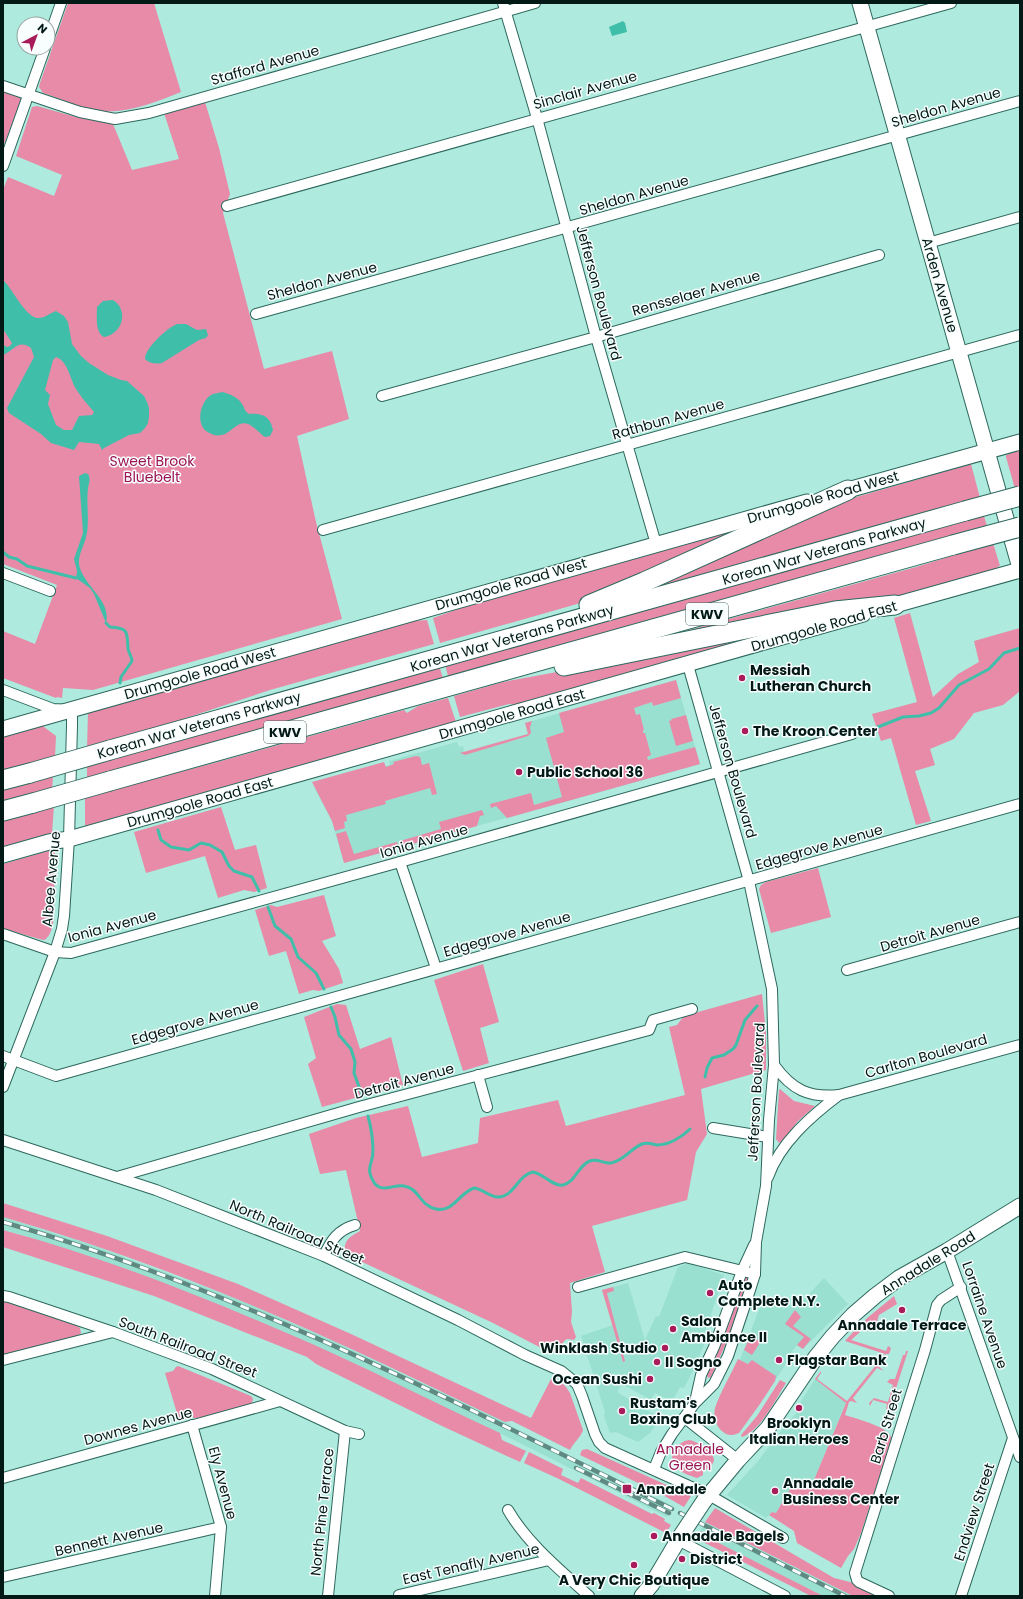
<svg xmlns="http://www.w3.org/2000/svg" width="1023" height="1599" font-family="Poppins,sans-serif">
  <rect width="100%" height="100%" fill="#aeeadd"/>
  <g fill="#9ae0d1">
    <path d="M676 680 700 764 344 863 332 821 314 787 390 765 389 761 457 742 459 747 463 746 464 752 528 734 525 723Z"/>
    <path d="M3 1217 92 1245 240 1300 329 1339 505 1422 511 1425 510 1427 673 1506 667 1517 506 1436 282 1331 142 1275 26 1236 3 1230Z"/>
    <path d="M688 1263 724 1275 704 1336 707 1337 694 1369 684 1388 680 1387 672 1402 655 1393 651 1400 622 1384 617 1392 660 1418 650 1433 638 1442 616 1432 610 1433 604 1416 605 1412 581 1336 613 1325 602 1290 628 1283 645 1340 656 1316 659 1317 678 1267Z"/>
    <path d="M824 1278 848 1304 803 1349 797 1345 787 1358 789 1359 775 1381 759 1369 740 1360 764 1296 797 1307Z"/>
    <path d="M815 1379 846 1402 811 1487 796 1480 776 1513 772 1512 766 1518 727 1495 758 1461 784 1427 787 1428 791 1423 789 1422 796 1413 795 1411Z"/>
    <path d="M705 1522 784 1562 853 1596H823L715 1541 700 1531Z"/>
  </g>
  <g fill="#e78ba8">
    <path d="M68 3H154L181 92C153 103 122 116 92 110 75 106 59 98 43 93L39 87 40 83Z"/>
    <path d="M3 89 19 95 22 99 3 147Z"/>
    <path d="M205 102 219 148 230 194 223 213 264 369 332 351 349 419 297 436 316 522 342 619 93 690 63 688 62 698 57 697 56 698 3 678V631L35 644 57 585 3 564V190L8 177 54 196 62 175 16 156 32 107 37 106 76 117 113 124 132 170 179 159 164 113Z"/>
    <path d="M1020 450V487L1015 489 1006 457V455Z"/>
    <path d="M971 464 980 498 920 513 631 595 846 500Z"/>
    <path d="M983 513 988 529 449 680 445 664Z"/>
    <path d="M765 522 591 600 440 643 433 618 464 607Z"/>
    <path d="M993 543 1000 566 997 567 998 569 913 593 891 598 657 639 916 567Z"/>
    <path d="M910 613 933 697 958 674 979 662 974 641 1020 628V691L1003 705 974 713 954 739 930 749 935 765 915 771 931 821 916 825 891 738 881 741 872 714 917 702 894 618Z"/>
    <path d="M427 620 434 644 270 690 177 721 87 749 88 711 413 621Z"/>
    <path d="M780 631 514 705 509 704 460 717 454 696 503 682Z"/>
    <path d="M439 665 444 682 87 781V764Z"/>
    <path d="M676 680 681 698 653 706 652 702 634 708 636 715 640 714 644 730H643V733H645L651 755 647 757 648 760 695 747 700 764 507 818 496 806 491 808 490 804 531 793 534 805 562 797 546 738 564 732 559 713Z"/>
    <path d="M448 698 456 722 85 826V797L214 763 404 710 407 713 418 706Z"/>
    <path d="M686 715 693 741 676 746 669 721 672 720 671 719Z"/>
    <path d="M532 721 530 727 531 733 528 736 465 755 460 753 528 734 525 723Z"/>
    <path d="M44 724V727L56 736 55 757 3 771V736Z"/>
    <path d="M416 756 420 757 422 765 429 763 437 794 432 795 430 788 385 801 386 804 346 815 347 821 344 822 345 828 335 831 332 821 312 782 384 762 386 767 394 764 393 762Z"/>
    <path d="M53 774 52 792 3 806V788Z"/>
    <path d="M54 805 52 834 3 847V821Z"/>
    <path d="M221 807 235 850 256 845 267 888 254 892 244 890 218 898 205 856 146 873 134 832Z"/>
    <path d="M482 810 484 815 480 816 477 826 402 847 400 841 441 829 439 822Z"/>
    <path d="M346 831 354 854 397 842 399 848 344 863 336 834Z"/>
    <path d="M51 850H53L55 852C54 876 55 900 53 924 52 929 49 938 44 940 42 940 8 930 3 928V864Z"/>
    <path d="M818 868 831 917 771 933 759 889 761 885 766 882Z"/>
    <path d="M324 895 336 936 322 941 339 969 343 983 319 991 313 990 299 994 286 951 269 956 255 910 271 905 277 907Z"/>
    <path d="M483 964 499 1022 480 1028 489 1063 463 1071 434 980Z"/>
    <path d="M762 994 766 1033V1070L701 1089 707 1134 696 1152 687 1200 592 1226 605 1272 570 1283 572 1312 571 1322 576 1337 574 1340 567 1339C562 1342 561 1345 562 1351L559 1353 549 1352 491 1322 345 1254C343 1241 349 1237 360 1231L346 1170 320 1174 309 1134 356 1118 408 1106 422 1157 478 1143 480 1118 558 1100 566 1126 685 1095 669 1027 677 1025 684 1016Z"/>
    <path d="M337 1004 346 1005 360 1049 391 1037 403 1085 322 1107 308 1064 316 1058 304 1017Z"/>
    <path d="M780 1089 794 1101 815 1106 798 1121 782 1141 779 1143 776 1139 779 1090Z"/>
    <path d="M3 1203 107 1236 238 1284 351 1334 531 1418 551 1379C560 1379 566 1386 570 1393L583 1430C582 1435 573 1444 570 1450L512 1421 505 1422C417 1380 330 1337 239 1300 162 1268 83 1240 3 1217Z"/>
    <path d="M3 1230C108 1258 211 1300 310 1343 369 1369 427 1399 485 1426L500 1433 502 1440 526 1451 520 1462 442 1426 316 1364 307 1357 154 1296 3 1247Z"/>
    <path d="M745 1277 749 1278C739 1312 726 1345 711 1377L708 1378 707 1375 725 1332Z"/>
    <path d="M613 1287 614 1291 607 1293 625 1361 623 1362 602 1290Z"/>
    <path d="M894 1296 897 1304 879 1315 876 1325 870 1328 865 1321 866 1319Z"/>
    <path d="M3 1301 75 1324 80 1328 81 1333 77 1337 3 1355Z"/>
    <path d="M795 1310 801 1317 793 1326 811 1339 803 1349 797 1345 804 1337 785 1324Z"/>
    <path d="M857 1328 860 1332 851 1340 886 1351 888 1346 891 1348 889 1354H886L877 1365 884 1371 877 1368 853 1398 857 1403 851 1401 849 1402 845 1415C856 1419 889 1426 892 1439L861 1533 854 1549 848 1556 841 1568 797 1543 794 1531 769 1515 772 1512 776 1513 796 1479 811 1487 846 1403 815 1379 821 1371V1373L817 1379 847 1401 885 1354 845 1341Z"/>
    <path d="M750 1337 761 1341 752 1355 744 1350Z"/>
    <path d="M906 1351H908L889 1410 886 1409 887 1404 873 1400 870 1406 869 1403 874 1398 888 1402 893 1385 887 1382 890 1379H895L903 1355H905Z"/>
    <path d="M738 1359 748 1364 752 1360 776 1376 775 1381 760 1404 739 1433C732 1436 727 1436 722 1431 716 1426 713 1416 715 1408 720 1393 731 1374 738 1359Z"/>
    <path d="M178 1366 251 1396 253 1399 252 1403 249 1405 201 1418H193V1416H191L190 1418 179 1420 165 1373 173 1371 176 1367Z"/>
    <path d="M780 1380 786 1383C775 1400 761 1430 742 1437L741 1435 757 1416Z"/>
    <path d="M689 1440C697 1441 714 1452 714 1460 713 1464 711 1466 709 1469L708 1468 703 1472V1475L697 1478C691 1476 681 1473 677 1468 666 1457 676 1442 689 1440Z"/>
    <path d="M587 1449 691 1496 684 1507 661 1494 580 1455 582 1450Z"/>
    <path d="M529 1452 563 1469 561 1475 578 1483 581 1478 652 1514 654 1513 665 1519 664 1521 671 1525 666 1533 559 1479 524 1463Z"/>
    <path d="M715 1508 834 1578 850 1582 876 1596H853L705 1522Z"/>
    <path d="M700 1531 715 1541 823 1596H811L697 1539 696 1538Z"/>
  </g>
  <g fill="#3fbfaa" fill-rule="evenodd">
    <path d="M623 21 625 23 627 32 612 36 609 27Z"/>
    <path d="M3 280C13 289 26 319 39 318 45 318 50 313 56 311L64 316 68 322 72 344 81 356 89 363 108 375 121 380 127 381 144 396 147 402 149 408V416L148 423 145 428 140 433 129 435 104 448 102 450 99 444 79 442 74 450 51 443 41 434 9 413 7 408 34 357 31 348C18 339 15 350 3 355V345L7 347 10 346 12 343 3 329ZM56 357C68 361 70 379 76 389 81 397 88 405 94 412L92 415 79 416 72 430H64L56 425 48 404 50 395 45 390 53 360Z"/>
    <path d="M113 300C129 310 123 334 104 337 95 332 97 317 97 307L103 301Z"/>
    <path d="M177 324H186L197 330 206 329 208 335 206 338 199 340 162 363C156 364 150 364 145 359 145 348 167 328 177 324Z"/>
    <path d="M222 392C230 394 238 397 242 404 245 408 244 411 249 414 262 413 270 416 273 430L270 436 265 437C260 434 255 427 248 424 233 418 228 446 206 431 195 422 201 399 213 394 216 393 220 393 222 392Z"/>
    <path d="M85 473 88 474C91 479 89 483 88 488 86 505 90 522 86 537 84 546 78 555 79 564 82 585 112 600 106 623L94 594 90 588 76 578 77 571 74 559 83 533 79 476Z"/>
  </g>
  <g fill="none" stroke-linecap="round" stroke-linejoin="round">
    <g stroke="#3fbfaa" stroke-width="3">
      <path d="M3 552 9 557 17 559 27 566 76 578"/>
      <path d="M106 623 110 627C129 628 127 632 128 649 129 653 132 657 132 661L121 677 120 683"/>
      <path d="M878 727 903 717 919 716 931 713 939 708 959 685 989 669 1004 653 1020 648"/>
      <path d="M158 830 161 840 171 847 189 850 201 843 210 845 222 852 229 866 234 871 252 877 259 891"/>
      <path d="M268 907 275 926 291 939 298 957 316 973 324 989"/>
      <path d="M331 1007 335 1017 339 1035 351 1049 355 1062 354 1073 362 1095"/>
      <path d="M705 1077 707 1068 712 1058 724 1055 733 1049 736 1045 745 1020 757 1006"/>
      <path d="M368 1116C371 1127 373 1139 373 1151 373 1166 364 1167 375 1184 384 1193 394 1184 404 1186 419 1188 420 1206 436 1209 453 1213 459 1193 474 1188 483 1189 489 1197 498 1197 514 1197 518 1175 533 1172 544 1174 553 1187 563 1185 576 1182 578 1165 590 1161 597 1158 604 1164 611 1163 624 1161 631 1148 642 1144 648 1142 652 1144 657 1145 669 1145 682 1137 690 1129"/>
    </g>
    <defs>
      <g id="street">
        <path d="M503 3 537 118 596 337 656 544"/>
        <path d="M48 40 61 3"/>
        <path d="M3 86 80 112 115 119 149 113 535 3"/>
        <path d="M3 166 45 48"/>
        <path d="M227 206 951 3"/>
        <path d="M928 243 1020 217"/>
        <path d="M256 314 1020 101"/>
        <path d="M382 396 596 337 879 255"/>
        <path d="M323 530 1020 335"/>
        <path d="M3 573 50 591"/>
        <path d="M3 690 53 709 72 710V725L69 839 64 916 62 929 55 952 3 1087"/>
        <path d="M400 862 436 968"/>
        <path d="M3 934 55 952 71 953 400 862 852 734"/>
        <path d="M847 970 1020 922"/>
        <path d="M3 1056 56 1076 1020 804"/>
        <path d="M774 1065C792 1090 809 1098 839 1095L1020 1045"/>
        <path d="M478 1075 487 1107"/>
        <path d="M713 1128 768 1137"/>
        <path d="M3 1140 156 1190 324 1256 458 1320 525 1355 561 1371 577 1384 582 1396 595 1434 599 1442 605 1448 709 1495 783 1538"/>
        <path d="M117 1177 359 1107 649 1030 653 1020 692 1009"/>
        <path d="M768 1177C780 1143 811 1116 839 1095"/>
        <path d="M947 1251 1020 1457"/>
        <path d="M324 1256C331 1240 338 1230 355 1225"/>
        <path d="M578 1287 685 1257 755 1274"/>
        <path d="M3 1296 9 1297 113 1332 212 1369 345 1431 359 1434"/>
        <path d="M3 1360 113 1332"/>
        <path d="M695 1402 701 1375 714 1347 742 1271 754 1245"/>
        <path d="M685 1418 738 1460"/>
        <path d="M192 1425 221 1527 215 1596"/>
        <path d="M654 1469 661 1452 672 1434 695 1403 714 1384 728 1356 750 1290 755 1274 756 1242 766 1186 769 1120 774 1065 772 989 749 881 688 665"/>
        <path d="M3 1478 280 1401"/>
        <path d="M508 1510C527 1543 560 1570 589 1596"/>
        <path d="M678 1540 785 1596"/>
        <path d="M3 1577 221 1527"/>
        <path d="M399 1595 549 1560"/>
        <path d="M328 1596 345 1431"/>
        <path d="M889 1596 859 1582 857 1580 855 1573 925 1350 937 1305 941 1300 961 1287"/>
        <path d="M961 1596 1013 1438"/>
      </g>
      <g id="secondary">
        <path d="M860 3 1020 568"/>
        <path d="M837 493 1020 442"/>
        <path d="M884 608 1020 570"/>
        <path d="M3 729 807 502"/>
        <path d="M3 855 49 842 69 839 863 614"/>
        <path d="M704 1501 738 1460 768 1428 816 1357 833 1336 853 1315 875 1296 899 1278 947 1251 1020 1206"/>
        <path d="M642 1596 652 1584 680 1537"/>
      </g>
      <g id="highway">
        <path d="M589 605 644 582 848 490"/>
        <path d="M564 666 835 611 895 605"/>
        <path d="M110 750 965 511"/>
        <path d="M3 780 30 773"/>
        <path d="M110 781 953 545"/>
        <path d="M3 811 33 803"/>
      </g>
    </defs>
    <use href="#street" stroke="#2d685d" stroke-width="12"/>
    <use href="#secondary" stroke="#2d685d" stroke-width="17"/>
    <use href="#highway" stroke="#2d685d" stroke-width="21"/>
    <use href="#street" stroke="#fff" stroke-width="10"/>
    <use href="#secondary" stroke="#fff" stroke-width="15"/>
    <use href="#highway" stroke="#fff" stroke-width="19"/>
    <defs>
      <g id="rail">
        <path d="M3 1222C237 1289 454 1401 672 1509"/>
        <path d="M576 1468 669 1513"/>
        <path d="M680 1513 845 1596"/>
      </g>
    </defs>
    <use href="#rail" stroke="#5f8a81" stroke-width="4.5"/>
    <use href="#rail" stroke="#f8fefd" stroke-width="3" stroke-dasharray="9" stroke-linecap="butt"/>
    <defs>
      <path id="secondary-bridge" d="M680 1537 704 1501"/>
      <g id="highway-bridge">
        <path d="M965 511 1020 496"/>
        <path d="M953 545 1020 527"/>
        <path d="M30 773 110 750"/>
        <path d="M33 803 110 781"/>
      </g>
    </defs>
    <use href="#secondary-bridge" stroke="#2d685d" stroke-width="17" stroke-linecap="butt"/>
    <use href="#highway-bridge" stroke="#2d685d" stroke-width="21" stroke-linecap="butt"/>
    <use href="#secondary-bridge" stroke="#fff" stroke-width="15"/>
    <use href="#highway-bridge" stroke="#fff" stroke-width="19"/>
  </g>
  <g fill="#a91c5c" stroke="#f8fefd" stroke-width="1.5">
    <circle cx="742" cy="678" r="4"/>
    <circle cx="745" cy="731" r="4"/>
    <circle cx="519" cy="772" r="4"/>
    <circle cx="710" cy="1293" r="4"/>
    <circle cx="902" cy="1310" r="4"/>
    <circle cx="673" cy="1329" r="4"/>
    <circle cx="665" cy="1348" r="4"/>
    <circle cx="779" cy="1360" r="4"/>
    <circle cx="657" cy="1362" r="4"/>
    <circle cx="650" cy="1379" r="4"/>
    <circle cx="799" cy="1408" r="4"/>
    <circle cx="622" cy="1411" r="4"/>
    <rect x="622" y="1484" width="10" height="10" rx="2"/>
    <circle cx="775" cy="1491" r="4"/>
    <circle cx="654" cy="1536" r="4"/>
    <circle cx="682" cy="1559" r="4"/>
    <circle cx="634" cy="1565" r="4"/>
  </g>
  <g text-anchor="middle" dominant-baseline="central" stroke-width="3" stroke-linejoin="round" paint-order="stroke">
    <g fill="#f8fefd" stroke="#4c5e5b" stroke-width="1">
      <rect x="686" y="603" width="42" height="22" rx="3"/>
      <rect x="264" y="721" width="42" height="22" rx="3"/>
    </g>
    <g font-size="13" font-weight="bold" fill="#021915">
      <text x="707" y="614">KWV</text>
      <text x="285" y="732">KWV</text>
    </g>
    <g font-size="14" fill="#021915" stroke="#f8fefd">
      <text transform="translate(265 65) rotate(-16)">Stafford Avenue</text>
      <text transform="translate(585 90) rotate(-16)">Sinclair Avenue</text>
      <text transform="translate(946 107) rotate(-16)">Sheldon Avenue</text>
      <text transform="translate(634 195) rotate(-16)">Sheldon Avenue</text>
      <text transform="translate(322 281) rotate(-15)">Sheldon Avenue</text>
      <text transform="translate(940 285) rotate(74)">Arden Avenue</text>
      <text transform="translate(599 293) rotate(75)">Jefferson Boulevard</text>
      <text transform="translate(696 293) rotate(-16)">Rensselaer Avenue</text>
      <text transform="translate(668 419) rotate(-16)">Rathbun Avenue</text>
      <text transform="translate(823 497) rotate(-16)">Drumgoole Road West</text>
      <text transform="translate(824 551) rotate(-16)">Korean War Veterans Parkway</text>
      <text transform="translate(511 584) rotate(-16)">Drumgoole Road West</text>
      <text transform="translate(824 626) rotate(-16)">Drumgoole Road East</text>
      <text transform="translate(512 638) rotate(-16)">Korean War Veterans Parkway</text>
      <text transform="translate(200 673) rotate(-16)">Drumgoole Road West</text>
      <text transform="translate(512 714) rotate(-16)">Drumgoole Road East</text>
      <text transform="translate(199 725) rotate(-16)">Korean War Veterans Parkway</text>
      <text transform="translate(733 771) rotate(74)">Jefferson Boulevard</text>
      <text transform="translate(200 802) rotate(-16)">Drumgoole Road East</text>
      <text transform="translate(424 841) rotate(-16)">Ionia Avenue</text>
      <text transform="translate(819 847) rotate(-16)">Edgegrove Avenue</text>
      <text transform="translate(51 879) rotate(-85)">Albee Avenue</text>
      <text transform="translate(112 926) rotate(-15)">Ionia Avenue</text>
      <text transform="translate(930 933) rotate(-16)">Detroit Avenue</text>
      <text transform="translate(507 934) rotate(-16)">Edgegrove Avenue</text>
      <text transform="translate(195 1022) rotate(-16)">Edgegrove Avenue</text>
      <text transform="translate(926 1056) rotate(-16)">Carlton Boulevard</text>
      <text transform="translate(404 1081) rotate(-15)">Detroit Avenue</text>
      <text transform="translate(756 1092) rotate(-87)">Jefferson Boulevard</text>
      <text transform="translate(297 1232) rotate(23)">North Railroad Street</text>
      <text transform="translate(928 1263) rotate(-32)">Annadale Road</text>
      <text transform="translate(985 1315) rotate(71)">Lorraine Avenue</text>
      <text transform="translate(188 1347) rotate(21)">South Railroad Street</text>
      <text transform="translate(138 1426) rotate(-15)">Downes Avenue</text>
      <text transform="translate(886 1426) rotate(-73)">Barb Street</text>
      <text transform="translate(223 1483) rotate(75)">Ely Avenue</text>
      <text transform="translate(322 1512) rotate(-84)">North Pine Terrace</text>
      <text transform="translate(974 1512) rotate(-72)">Endview Street</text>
      <text transform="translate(109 1539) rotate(-13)">Bennett Avenue</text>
      <text transform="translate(471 1564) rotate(-13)">East Tenafly Avenue</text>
    </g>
    <g font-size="14" fill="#9c1454" stroke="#f8fefd">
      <text x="152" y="461">Sweet Brook<tspan x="152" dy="16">Bluebelt</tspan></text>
      <text x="690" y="1449">Annadale<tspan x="690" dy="16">Green</tspan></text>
    </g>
    <g font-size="14" font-weight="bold" fill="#021915" stroke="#f8fefd" text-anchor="start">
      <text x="750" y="670">Messiah<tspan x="750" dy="16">Lutheran Church</tspan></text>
      <text x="753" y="731">The Kroon Center</text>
      <text x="527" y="772">Public School 36</text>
      <text x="718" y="1285">Auto<tspan x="718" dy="16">Complete N.Y.</tspan></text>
      <text x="681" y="1321">Salon<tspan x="681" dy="16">Ambiance II</tspan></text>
      <text x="902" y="1325" text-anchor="middle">Annadale Terrace</text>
      <text x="657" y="1348" text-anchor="end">Winklash Studio</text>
      <text x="787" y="1360">Flagstar Bank</text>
      <text x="665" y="1362">Il Sogno</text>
      <text x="642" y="1379" text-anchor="end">Ocean Sushi</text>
      <text x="630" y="1403">Rustam's<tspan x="630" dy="16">Boxing Club</tspan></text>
      <text x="799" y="1423" text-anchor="middle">Brooklyn<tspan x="799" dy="16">Italian Heroes</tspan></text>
      <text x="783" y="1483">Annadale<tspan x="783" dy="16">Business Center</tspan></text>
      <text x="636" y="1489">Annadale</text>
      <text x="662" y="1536">Annadale Bagels</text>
      <text x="690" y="1559">District</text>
      <text x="634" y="1580" text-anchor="middle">A Very Chic Boutique</text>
    </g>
  </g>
  <rect width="1023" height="1599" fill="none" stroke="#021915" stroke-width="8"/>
  <g transform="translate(36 36) rotate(41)"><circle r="19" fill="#f8fefd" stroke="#96a2a0"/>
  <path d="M0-3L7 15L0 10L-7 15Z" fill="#a91c5c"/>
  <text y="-6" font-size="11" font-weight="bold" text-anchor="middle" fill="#021915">N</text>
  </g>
</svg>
